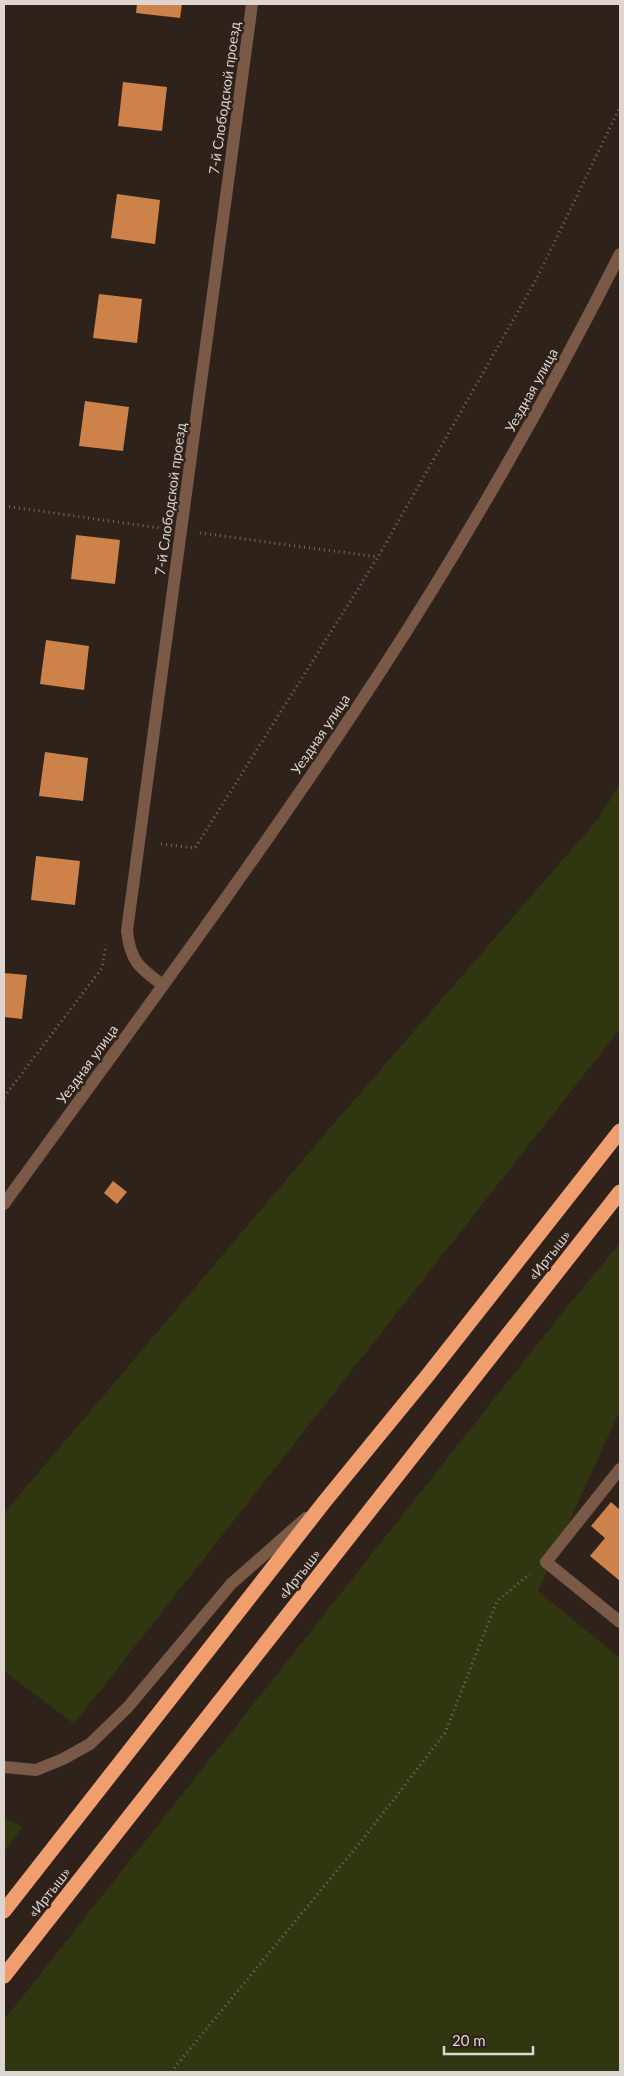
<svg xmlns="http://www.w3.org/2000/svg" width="624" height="2076" font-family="Lato,sans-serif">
  <rect width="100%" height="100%" fill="#2f221b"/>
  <g fill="#2f3610">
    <path d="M620 784V1029L74 1724 4 1671V1513L330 1128 598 819Z"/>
    <path d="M620 1243V1410L538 1591 620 1658V2072H4V2020L558 1318Z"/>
    <path d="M4 1817 23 1827 4 1852Z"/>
  </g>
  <g fill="#cc8249">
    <path d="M137 4H182L180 18 136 13Z"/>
    <path d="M123 82 167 87 162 131 118 126Z"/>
    <path d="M117 194 160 200 155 244 111 238Z"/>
    <path d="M99 294 142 299 137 343 93 338Z"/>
    <path d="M85 401 129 407 123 451 79 446Z"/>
    <path d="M76 535 120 540 115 584 71 579Z"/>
    <path d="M46 640 89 646 84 690 40 684Z"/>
    <path d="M45 752 88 758 83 801 39 796Z"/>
    <path d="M36 856 80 861 75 905 31 900Z"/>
    <path d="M4 973 27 975 22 1019 4 1017Z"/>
    <path d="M113 1181 127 1192 117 1204 104 1193Z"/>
    <path d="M611 1502 620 1510V1581L590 1556 605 1538 591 1526Z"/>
  </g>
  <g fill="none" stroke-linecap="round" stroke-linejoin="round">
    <g stroke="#766b65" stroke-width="3" stroke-dasharray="1 4" stroke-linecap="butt">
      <path d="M4 506 160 528"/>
      <path d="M200 533 378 557"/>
      <path d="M161 844 195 848 378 557 537 278 620 107"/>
      <path d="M4 1097 102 968 106 945"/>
      <path d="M171 2072 363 1839 445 1733 497 1601 530 1574"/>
    </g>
    <g stroke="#7a5946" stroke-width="12">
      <path d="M163 985C139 968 130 960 127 931L252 4"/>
      <path d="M4 1204C131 1029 261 855 379 674 467 539 547 398 620 254"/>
      <path d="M620 1469 546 1562 620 1622"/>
      <path d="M4 1767 36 1770 63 1759 90 1744 128 1707 231 1584 306 1518"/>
    </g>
    <g stroke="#f09e6d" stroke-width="15">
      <path d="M4 1911 325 1501 428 1375 620 1131"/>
      <path d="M4 1976 620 1192"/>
    </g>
  </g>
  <g text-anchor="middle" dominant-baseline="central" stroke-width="5" stroke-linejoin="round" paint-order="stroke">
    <g font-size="14" fill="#ded5d0" stroke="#2f221b">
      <text transform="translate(224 98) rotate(-82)">7-й Слободской проезд</text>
      <text transform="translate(531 390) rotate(-61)">Уездная улица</text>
      <text transform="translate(170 499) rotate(-82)">7-й Слободской проезд</text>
      <text transform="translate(320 734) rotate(-56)">Уездная улица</text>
      <text transform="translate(87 1064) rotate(-54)">Уездная улица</text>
      <text transform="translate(549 1255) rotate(-52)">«Иртыш»</text>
      <text transform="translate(299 1574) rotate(-52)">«Иртыш»</text>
      <text transform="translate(49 1892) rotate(-52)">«Иртыш»</text>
    </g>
  </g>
  <rect width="624" height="2076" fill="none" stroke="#ded5d0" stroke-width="10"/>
  <path d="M444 2046v8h89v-8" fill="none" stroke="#ded5d0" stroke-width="2.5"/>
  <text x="452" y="2046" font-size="15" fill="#ded5d0" stroke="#2f221b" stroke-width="4" paint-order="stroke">20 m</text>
</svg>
